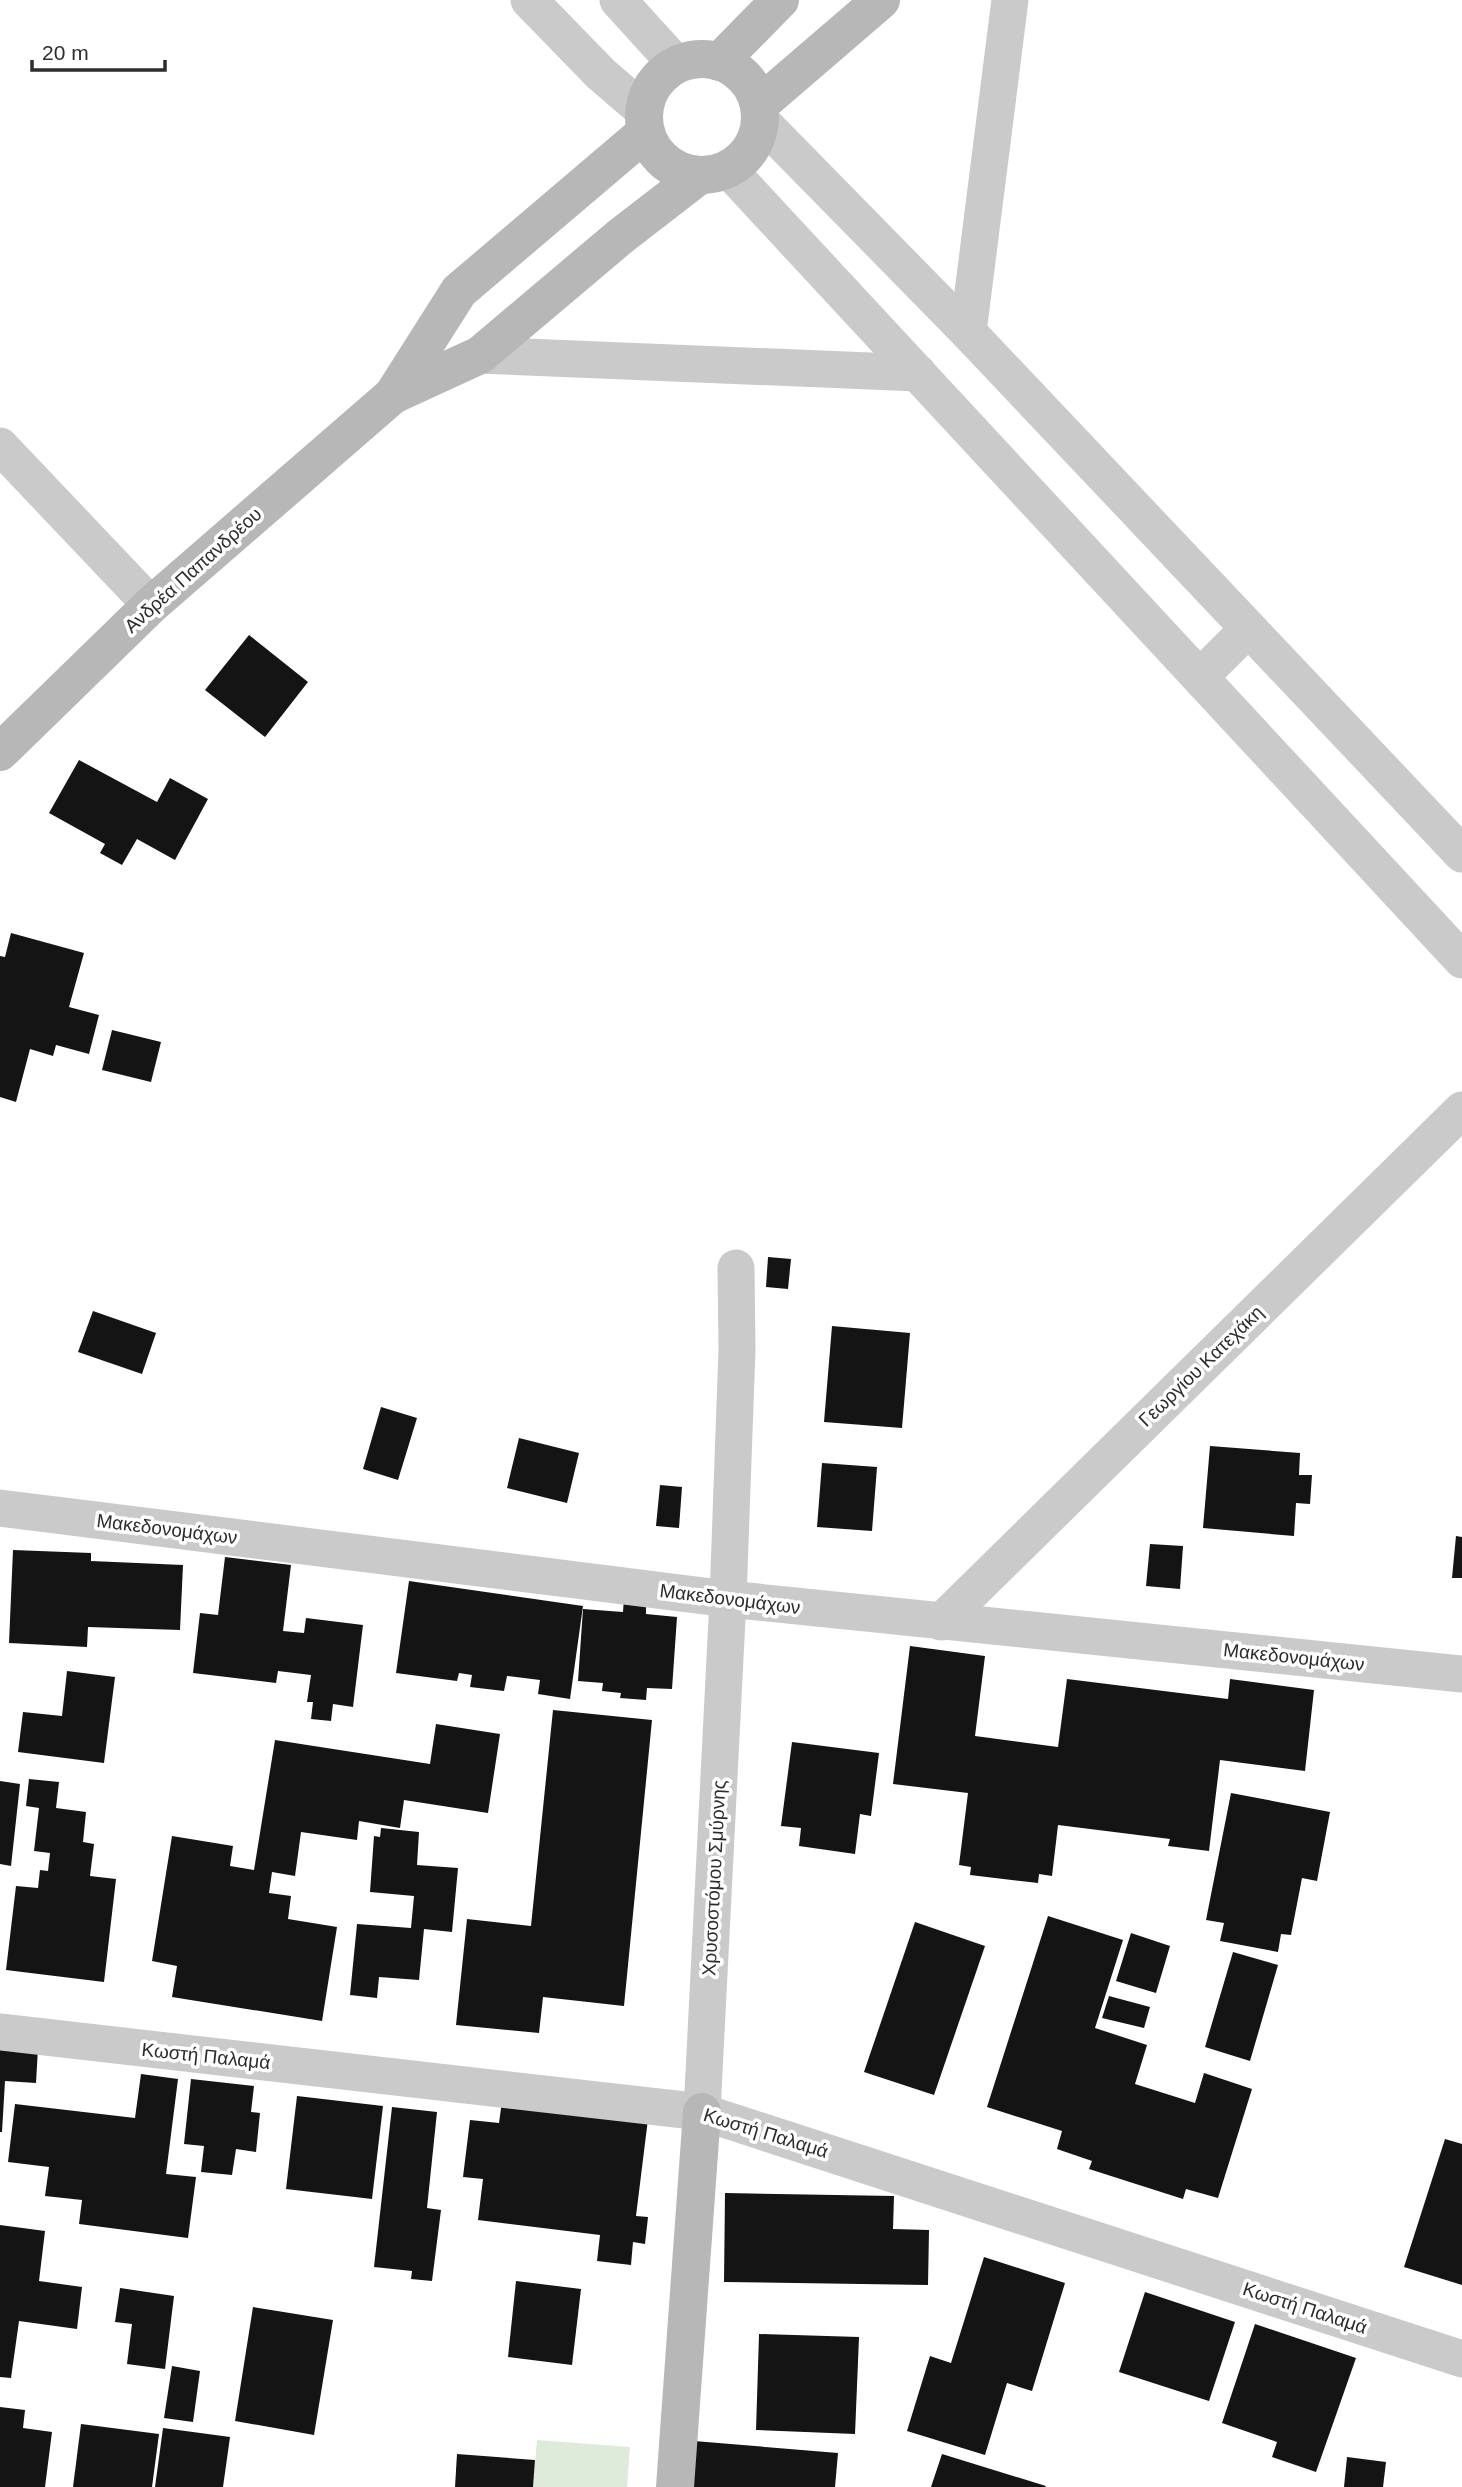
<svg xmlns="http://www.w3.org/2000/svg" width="1462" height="2487" font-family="Helvetica,sans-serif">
  <rect width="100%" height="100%" fill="#fff"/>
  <path fill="#dfebda" d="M537 2440 630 2447 627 2487H533Z"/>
  <g fill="#141414">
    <path d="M249 635 308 682 265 737 205 690Z"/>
    <path d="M79 760 157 802 170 778 208 799 175 860 137 839 122 865 100 853 105 844 49 813Z"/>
    <path d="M11 933 84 953 69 1007 99 1015 89 1054 56 1045 53 1056 30 1049 16 1102 0 1097V956L5 957Z"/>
    <path d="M112 1030 161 1042 151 1082 102 1070Z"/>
    <path d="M768 1257 791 1259 788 1289 766 1287Z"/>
    <path d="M93 1311 156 1333 142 1374 78 1352Z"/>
    <path d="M832 1326 910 1333 902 1428 824 1422Z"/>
    <path d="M381 1407 417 1418 398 1480 363 1469Z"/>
    <path d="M519 1438 579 1453 567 1503 507 1488Z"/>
    <path d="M1210 1446 1300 1453 1299 1475H1312L1310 1504 1296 1503 1294 1536 1203 1528Z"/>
    <path d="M822 1463 877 1467 872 1531 817 1527Z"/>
    <path d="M660 1485 682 1487 679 1528 656 1526Z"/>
    <path d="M1456 1536 1462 1537V1578H1452Z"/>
    <path d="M1150 1544 1183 1546 1180 1589 1146 1586Z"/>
    <path d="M13 1550 91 1553V1561L183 1565 180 1630 88 1627 87 1647 9 1643Z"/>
    <path d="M225 1557 291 1565 283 1631 304 1633 306 1618 363 1625 353 1707 333 1704 331 1721 311 1719 313 1702H307L311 1675 278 1671 276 1683 193 1673 200 1613 218 1615Z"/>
    <path d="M409 1581 583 1606 570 1699 538 1694 540 1680 507 1676 504 1691 470 1687 472 1675 459 1673 457 1681 396 1673Z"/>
    <path d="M624 1597 646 1599V1614L677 1617 672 1689 647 1688 646 1700 620 1698 621 1693 602 1691 603 1683 578 1681 583 1609 623 1612Z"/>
    <path d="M910 1646 985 1656 975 1736 1058 1747 1067 1679 1228 1699 1230 1679 1314 1690 1305 1771 1220 1760 1209 1851 1168 1846 1170 1839 1058 1825 1052 1876 1039 1874 1038 1883 970 1875 971 1867 959 1865 968 1793 893 1784Z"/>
    <path d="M67 1671 115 1677 104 1763 18 1752 23 1712 62 1716Z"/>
    <path d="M553 1710 652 1720 624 2006 543 1997 539 2033 456 2025 467 1919 531 1926Z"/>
    <path d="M436 1724 500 1734 488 1813 404 1800 400 1828 359 1821 357 1840 301 1832 295 1876 272 1872 269 1893 291 1896 288 1919 337 1927 322 2021 172 1997 177 1966 152 1961 172 1836 233 1846 230 1866 254 1870 275 1740 430 1764Z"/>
    <path d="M792 1742 879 1753 871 1816 860 1814 855 1854 799 1846 801 1828 781 1826Z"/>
    <path d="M29 1779 59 1782 56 1808 86 1812 83 1842 94 1844 90 1876 116 1879 104 1982 6 1970 16 1886 38 1888 40 1870 48 1871 50 1853 34 1851 39 1808 26 1806Z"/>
    <path d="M0 1781 20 1784 11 1866 0 1864Z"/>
    <path d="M1231 1793 1330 1812 1317 1881 1302 1878 1291 1935 1281 1934 1278 1952 1220 1941 1224 1923 1206 1920Z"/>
    <path d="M381 1828 419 1832 417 1865 458 1868 452 1932 424 1929 419 1980 379 1977 377 1998 350 1995 357 1924 411 1928 414 1896 370 1892 374 1836 380 1837Z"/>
    <path d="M1048 1916 1123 1940 1095 2028 1147 2045 1135 2084 1195 2103 1204 2073 1252 2089 1218 2198 1186 2189 1183 2199 1089 2169 1092 2161 1057 2149 1062 2131 987 2107Z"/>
    <path d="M915 1922 985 1946 934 2095 864 2072Z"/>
    <path d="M1131 1933 1170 1946 1156 1993 1116 1981Z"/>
    <path d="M1233 1952 1278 1965 1250 2061 1205 2047Z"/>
    <path d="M1109 1996 1150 2007 1144 2028 1102 2018Z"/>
    <path d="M0 2046 38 2048 36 2083 5 2081 2 2132H0Z"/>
    <path d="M141 2074 178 2079 166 2174 196 2177 188 2238 79 2224 82 2200 45 2196 49 2167 8 2162 15 2104 135 2118Z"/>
    <path d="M191 2079 254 2086 251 2112 260 2113 256 2152 236 2149 232 2175 201 2172 204 2146 184 2144Z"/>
    <path d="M297 2096 383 2106 372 2199 286 2189Z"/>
    <path d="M502 2101 648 2119 636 2216 648 2217 645 2244 633 2242 631 2265 597 2261 600 2235 478 2220 483 2179 463 2177 470 2120 499 2123Z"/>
    <path d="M392 2107 437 2112 427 2208 441 2210 432 2281 411 2279 412 2271 374 2267Z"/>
    <path d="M1445 2139 1462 2144V2285L1404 2267Z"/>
    <path d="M725 2193 894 2196 893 2229 929 2230 928 2285 724 2282Z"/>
    <path d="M0 2225 45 2231 39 2281 82 2287 77 2329 19 2321 11 2378 0 2377Z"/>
    <path d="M984 2257 1065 2283 1032 2391 1007 2383 985 2455 907 2431 930 2356 951 2363Z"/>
    <path d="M516 2281 581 2289 572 2365 508 2357Z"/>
    <path d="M120 2288 174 2296 165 2369 127 2364 132 2324 115 2322Z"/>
    <path d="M1145 2292 1235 2322 1209 2401 1119 2372Z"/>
    <path d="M253 2307 333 2320 314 2435 235 2421Z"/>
    <path d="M1255 2324 1356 2358 1316 2472 1272 2457 1277 2442 1222 2423Z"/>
    <path d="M759 2334 859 2337 855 2434 756 2430Z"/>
    <path d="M172 2366 200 2371 193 2422 164 2418Z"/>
    <path d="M0 2407 25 2410 23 2428 52 2432 45 2487H0Z"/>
    <path d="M81 2424 159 2434 152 2487H73Z"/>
    <path d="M163 2428 230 2437 223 2487H155Z"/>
    <path d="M694 2441 838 2453 835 2487H690Z"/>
    <path d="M457 2454 535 2460 533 2487H455Z"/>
    <path d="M942 2454 1046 2486 1045 2487H931Z"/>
    <path d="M1347 2457 1386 2462 1383 2487H1344Z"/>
  </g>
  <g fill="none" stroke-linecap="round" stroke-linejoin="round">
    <g stroke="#cacaca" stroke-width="37">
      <path d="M529 0 601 74 644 111"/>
      <path d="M618 0 677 65"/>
      <path d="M760 120 968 332 1462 854"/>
      <path d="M728 169 1462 960"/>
      <path d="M968 332 1010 0"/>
      <path d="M480 355 918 373"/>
      <path d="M0 446 151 605"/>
      <path d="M1200 677 1248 629"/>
      <path d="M0 1508 728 1599 1462 1674"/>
      <path d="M941 1622 1462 1110"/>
      <path d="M0 2032 702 2112 1462 2359"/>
      <path d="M702 2112 728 1599 737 1349 736 1268"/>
    </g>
    <g stroke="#b7b7b7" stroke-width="38">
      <circle cx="702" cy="117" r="58"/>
      <path d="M719 62 780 0"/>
      <path d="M759 105 881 0"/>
      <path d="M393 395 459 291 646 132"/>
      <path d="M0 752 151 605 393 395 480 355 621 236 700 175"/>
      <path d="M675 2487 702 2112"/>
    </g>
  </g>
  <g text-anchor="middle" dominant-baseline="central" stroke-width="7" stroke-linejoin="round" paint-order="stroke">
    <g font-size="19" fill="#2d2d2d" stroke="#fff">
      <text transform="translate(193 570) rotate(-42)">Ανδρέα Παπανδρέου</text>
      <text transform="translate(1201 1366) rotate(-44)">Γεωργίου Κατεχάκη</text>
      <text transform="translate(167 1529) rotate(7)">Μακεδονομάχων</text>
      <text transform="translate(730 1599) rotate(7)">Μακεδονομάχων</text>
      <text transform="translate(1294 1657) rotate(6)">Μακεδονομάχων</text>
      <text transform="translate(714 1878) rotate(-87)">Χρυσοστόμου Σμύρνης</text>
      <text transform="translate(206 2056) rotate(6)">Κωστή Παλαμά</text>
      <text transform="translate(766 2133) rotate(17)">Κωστή Παλαμά</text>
      <text transform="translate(1305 2308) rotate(18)">Κωστή Παλαμά</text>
    </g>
  </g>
  <path d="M32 60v10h133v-10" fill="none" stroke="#2d2d2d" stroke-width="3.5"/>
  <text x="42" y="60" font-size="21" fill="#2d2d2d" stroke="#ffffff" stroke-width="5" paint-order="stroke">20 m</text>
</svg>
